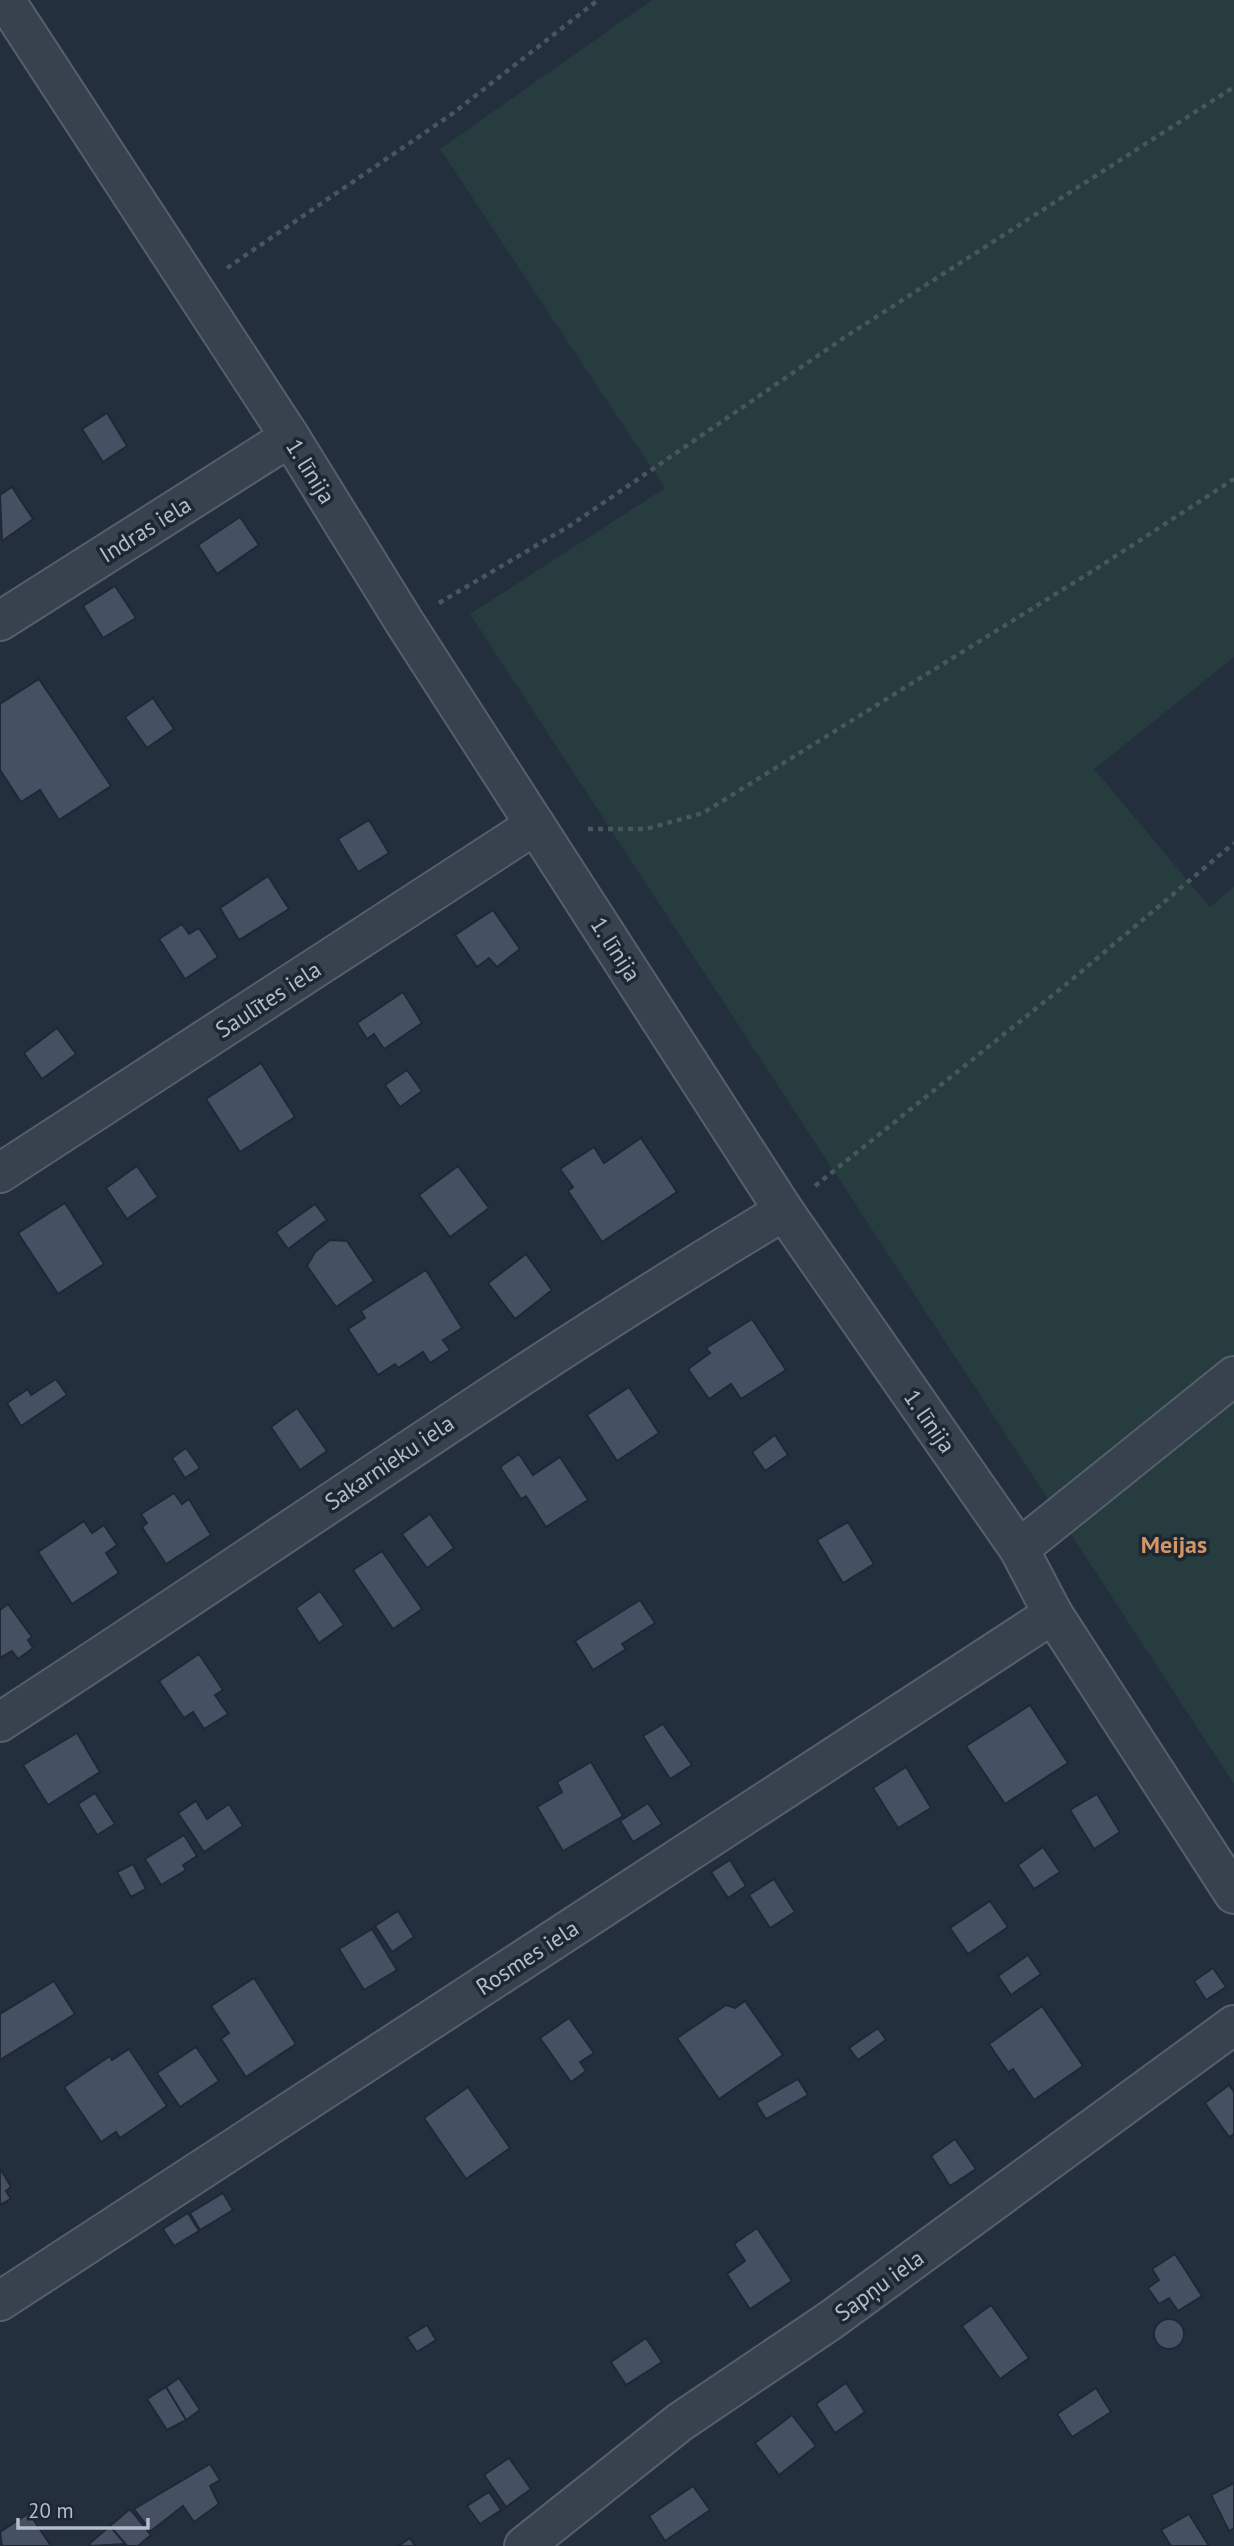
<svg xmlns="http://www.w3.org/2000/svg" width="1234" height="2546" font-family="'PT Sans',sans-serif">
  <rect width="100%" height="100%" fill="#242f3e"/>
  <path fill="#263c3f" d="M652 0H1234V657L1094 769 1210 907 1234 887V1784L470 614 665 488 440 149Z"/>
  <g fill="#455162" stroke="#1f2835" stroke-width="2">
    <path d="M107 413 127 446 103 462 82 429Z"/>
    <path d="M12 487 33 519 2 541 0 495Z"/>
    <path d="M240 517 259 545 217 574 198 545Z"/>
    <path d="M115 586 136 618 103 638 83 606Z"/>
    <path d="M39 679 111 786 59 820 40 790 21 802 0 770V704Z"/>
    <path d="M153 698 174 729 147 748 125 717Z"/>
    <path d="M369 820 389 853 358 872 338 839Z"/>
    <path d="M268 876 289 909 239 940 220 908Z"/>
    <path d="M493 910 520 949 497 967 489 958 477 967 455 935Z"/>
    <path d="M182 924 189 934 199 928 218 957 185 979 159 939Z"/>
    <path d="M403 992 422 1023 384 1049 374 1034 367 1039 357 1023Z"/>
    <path d="M57 1028 76 1054 42 1079 24 1053Z"/>
    <path d="M261 1063 295 1117 240 1152 206 1099Z"/>
    <path d="M407 1070 422 1091 400 1107 385 1085Z"/>
    <path d="M641 1138 677 1192 602 1242 568 1191 573 1187 560 1169 594 1147 604 1163Z"/>
    <path d="M137 1166 158 1197 127 1219 106 1188Z"/>
    <path d="M458 1166 489 1208 450 1237 419 1195Z"/>
    <path d="M65 1203 104 1264 58 1294 18 1233Z"/>
    <path d="M315 1204 327 1220 288 1249 276 1232Z"/>
    <path d="M330 1240 347 1241 374 1281 336 1307 307 1266 315 1252Z"/>
    <path d="M526 1254 552 1290 515 1319 488 1283Z"/>
    <path d="M426 1270 462 1328 443 1340 450 1350 430 1363 423 1352 398 1368 395 1364 378 1375 348 1329 365 1318 361 1311Z"/>
    <path d="M752 1319 786 1370 741 1399 731 1384 709 1399 688 1369 710 1353 706 1348Z"/>
    <path d="M56 1379 67 1395 21 1426 7 1403 28 1389 31 1395Z"/>
    <path d="M629 1387 659 1433 617 1461 587 1415Z"/>
    <path d="M297 1408 327 1451 300 1470 271 1427Z"/>
    <path d="M775 1435 788 1455 765 1471 752 1452Z"/>
    <path d="M186 1448 200 1468 185 1478 172 1458Z"/>
    <path d="M519 1454 533 1475 560 1457 588 1500 546 1527 526 1496 521 1499 500 1467Z"/>
    <path d="M174 1493 182 1504 189 1499 211 1535 166 1564 142 1527 147 1523 141 1514Z"/>
    <path d="M430 1514 454 1548 427 1568 402 1534Z"/>
    <path d="M84 1521 92 1533 104 1525 117 1545 106 1553 119 1573 72 1604 38 1552Z"/>
    <path d="M848 1522 874 1564 843 1583 817 1540Z"/>
    <path d="M382 1551 422 1609 393 1629 353 1570Z"/>
    <path d="M320 1591 344 1625 319 1643 296 1608Z"/>
    <path d="M640 1600 655 1623 622 1644 626 1649 593 1670 575 1641Z"/>
    <path d="M8 1604 32 1637 28 1640 33 1648 18 1659 12 1651 0 1658V1610Z"/>
    <path d="M199 1654 223 1690 215 1695 228 1714 204 1729 193 1712 184 1718 159 1681Z"/>
    <path d="M1030 1705 1068 1763 1005 1804 966 1746Z"/>
    <path d="M663 1724 692 1765 670 1779 643 1736Z"/>
    <path d="M77 1733 100 1772 48 1805 23 1765Z"/>
    <path d="M591 1762 623 1816 563 1851 537 1807 562 1792 557 1782Z"/>
    <path d="M906 1767 931 1808 898 1828 873 1788Z"/>
    <path d="M95 1793 115 1824 97 1835 78 1804Z"/>
    <path d="M1097 1794 1120 1832 1094 1849 1070 1810Z"/>
    <path d="M196 1801 207 1819 229 1804 243 1826 204 1852 178 1813Z"/>
    <path d="M648 1803 662 1824 633 1842 620 1821Z"/>
    <path d="M184 1835 197 1856 183 1865 186 1870 161 1885 145 1859Z"/>
    <path d="M1043 1847 1060 1872 1034 1889 1018 1865Z"/>
    <path d="M730 1860 746 1886 728 1898 711 1872Z"/>
    <path d="M133 1864 146 1889 131 1897 117 1872Z"/>
    <path d="M774 1879 795 1912 770 1928 749 1895Z"/>
    <path d="M990 1901 1008 1927 968 1954 950 1928Z"/>
    <path d="M398 1911 414 1937 392 1952 375 1926Z"/>
    <path d="M372 1929 397 1970 364 1990 339 1949Z"/>
    <path d="M1028 1955 1041 1974 1011 1995 998 1976Z"/>
    <path d="M1213 1968 1226 1987 1206 2000 1194 1981Z"/>
    <path d="M254 1978 296 2044 246 2077 221 2039 229 2033 211 2006Z"/>
    <path d="M54 1981 75 2014 0 2060V2014Z"/>
    <path d="M745 2001 783 2055 719 2099 677 2038 726 2005 735 2008Z"/>
    <path d="M1042 2006 1083 2066 1034 2100 1013 2069 1008 2072 989 2044Z"/>
    <path d="M569 2018 594 2053 580 2062 586 2071 571 2082 540 2038Z"/>
    <path d="M878 2028 886 2040 858 2060 849 2048Z"/>
    <path d="M196 2047 219 2081 180 2107 157 2073Z"/>
    <path d="M129 2049 167 2106 120 2138 116 2132 101 2142 64 2087 110 2056 112 2060Z"/>
    <path d="M798 2079 808 2095 766 2119 756 2103Z"/>
    <path d="M1229 2085 1234 2092V2134L1229 2137 1205 2103Z"/>
    <path d="M468 2087 510 2148 466 2179 424 2118Z"/>
    <path d="M955 2139 976 2169 950 2186 931 2156Z"/>
    <path d="M0 2168 11 2187 6 2191 11 2199 0 2205Z"/>
    <path d="M223 2193 233 2210 200 2230 190 2213Z"/>
    <path d="M188 2213 199 2231 174 2246 163 2229Z"/>
    <path d="M757 2228 792 2281 750 2309 727 2274 745 2261 734 2244Z"/>
    <path d="M1175 2254 1202 2296 1178 2311 1169 2298 1159 2304 1148 2288 1159 2280 1152 2269Z"/>
    <path d="M991 2305 1029 2358 1000 2379 962 2326Z"/>
    <circle cx="1169" cy="2334" r="15"/>
    <path d="M427 2325 436 2340 417 2352 407 2337Z"/>
    <path d="M646 2338 662 2362 626 2385 611 2362Z"/>
    <path d="M179 2378 200 2410 186 2420 166 2387Z"/>
    <path d="M846 2383 865 2412 835 2433 816 2404Z"/>
    <path d="M166 2387 186 2420 167 2430 147 2399Z"/>
    <path d="M1096 2388 1111 2412 1072 2437 1057 2414Z"/>
    <path d="M792 2415 816 2446 779 2475 755 2443Z"/>
    <path d="M509 2458 531 2489 506 2507 484 2475Z"/>
    <path d="M210 2464 220 2480 210 2486 219 2504 194 2522 183 2506 151 2531 134 2509Z"/>
    <path d="M1234 2483V2528L1229 2531 1211 2495Z"/>
    <path d="M693 2486 710 2510 665 2541 649 2516Z"/>
    <path d="M489 2492 501 2510 480 2524 467 2506Z"/>
    <path d="M130 2509 151 2535 138 2546H127L110 2526Z"/>
    <path d="M29 2513 51 2546H2L0 2532Z"/>
    <path d="M1189 2514 1209 2546H1171L1161 2530Z"/>
    <path d="M110 2526 125 2544 91 2546 89 2544Z"/>
    <path d="M410 2538 415 2546H398Z"/>
  </g>
  <g fill="none" stroke-linecap="round" stroke-linejoin="round">
    <defs>
      <g id="minor">
        <path d="M5 0 290 437 405 623 784 1211 1019 1549 1053 1614 1234 1894"/>
        <path d="M0 621 290 437"/>
        <path d="M0 1173 535 825"/>
        <path d="M1019 1549 1234 1376"/>
        <path d="M0 1722C262 1553 516 1371 784 1211"/>
        <path d="M0 2301 1053 1614"/>
        <path d="M524 2546 680 2422 831 2320 1234 2025"/>
      </g>
    </defs>
    <use href="#minor" stroke="#565f6c" stroke-width="42"/>
    <g stroke="#44595c" stroke-width="4.5" stroke-dasharray="5 5" stroke-linecap="butt">
      <path d="M227 268 452 114 598 0"/>
      <path d="M439 603 571 525 848 335 1234 87"/>
      <path d="M588 829H646L703 813 1099 567 1234 479"/>
      <path d="M815 1186 1069 982 1234 843"/>
    </g>
    <use href="#minor" stroke="#38414e" stroke-width="38"/>
  </g>
  <g text-anchor="middle" dominant-baseline="central" stroke-width="7" stroke-linejoin="round" paint-order="stroke">
    <g font-size="23" fill="#b4bcc9" stroke="#1d2633">
      <text transform="translate(311 471) rotate(58)">1. līnija</text>
      <text transform="translate(145 529) rotate(-32)">Indras iela</text>
      <text transform="translate(616 949) rotate(57)">1. līnija</text>
      <text transform="translate(268 999) rotate(-33)">Saulītes iela</text>
      <text transform="translate(930 1421) rotate(55)">1. līnija</text>
      <text transform="translate(389 1462) rotate(-34)">Sakarnieku iela</text>
      <text transform="translate(527 1957) rotate(-33)">Rosmes iela</text>
      <text transform="translate(879 2285) rotate(-36)">Sapņu iela</text>
    </g>
    <g font-size="24" font-weight="bold" fill="#d59563" stroke="#1d2633">
      <text x="1174" y="1544">Meijas</text>
    </g>
  </g>
  <path d="M18 2518v10h130v-10" fill="none" stroke="#b4bcc9" stroke-width="3.5"/>
  <text x="28" y="2518" font-size="21" fill="#b4bcc9" stroke="#1d2633" stroke-width="5" paint-order="stroke">20 m</text>
</svg>
